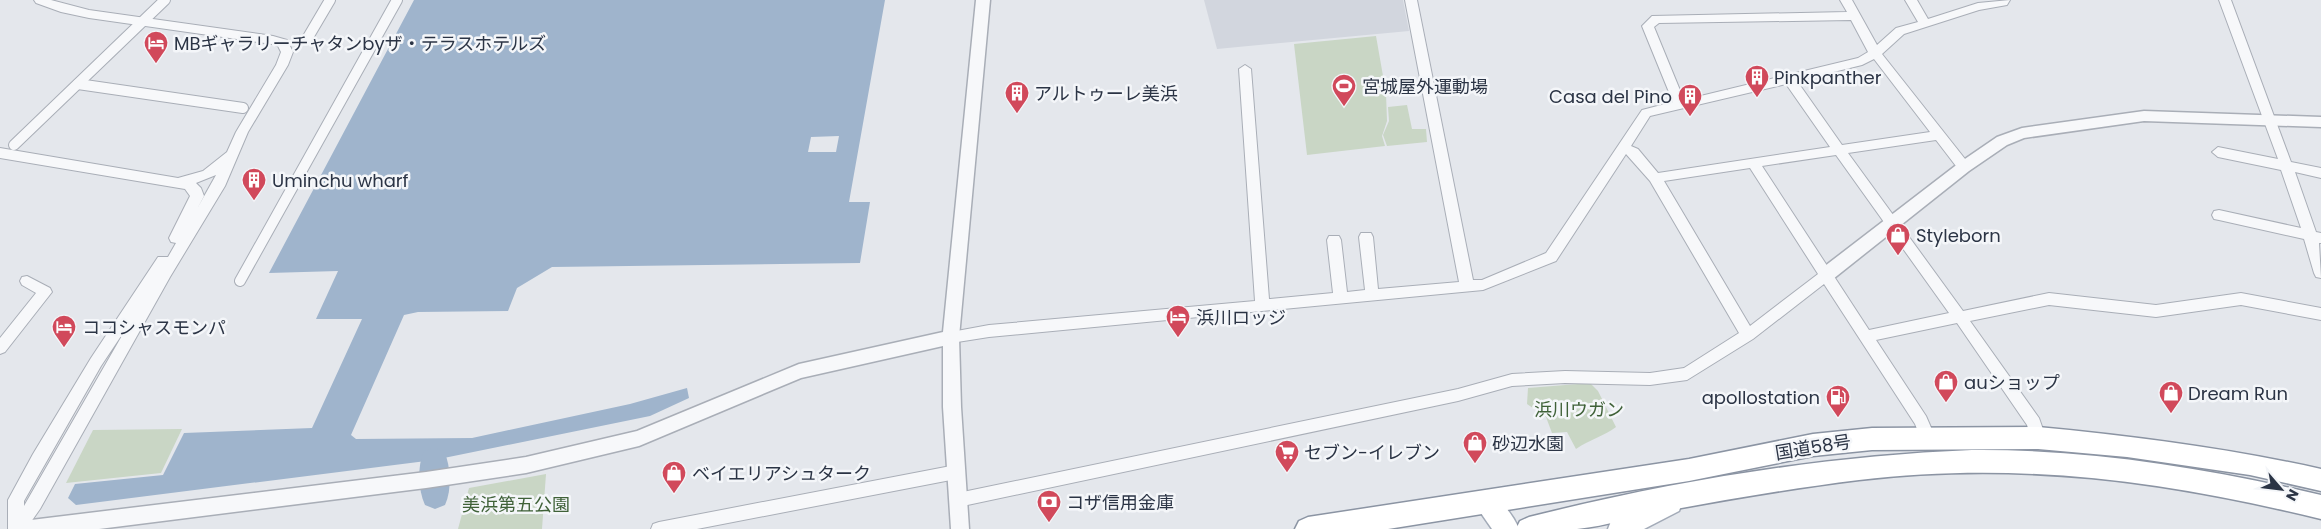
<svg xmlns="http://www.w3.org/2000/svg" width="2321" height="529" font-family="Poppins,'Noto Sans JP',sans-serif">
  <rect width="100%" height="100%" fill="#e4e7ec"/>
  <path fill="#d2d6de" d="M1204 0H1403L1409 31 1217 49Z"/>
  <g fill="#c9d6c5">
    <path d="M1376 36 1386 93 1387 121 1382 136 1385 146 1307 155 1294 44Z"/>
    <path d="M1407 105 1412 129H1426L1427 142 1387 146 1383 135 1389 121 1388 107Z"/>
    <path d="M1590 383 1598 391 1616 427C1604 436 1589 440 1576 449L1567 432 1552 433 1546 417 1527 404 1528 388Z"/>
    <path d="M182 429 161 473 66 483 93 430Z"/>
    <path d="M546 474 542 529H458L469 488Z"/>
  </g>
  <path fill="#9fb4cc" d="M414 0H885L849 202H870L860 263 552 267 517 288 508 311 418 312 404 315 351 435 356 439 472 438 630 404 687 388 689 398 650 416 434 460 76 505 68 498 75 484 163 475 184 433 312 428 362 319H316L338 271 269 273Z"/>
  <path fill="#e4e7ec" d="M839 136 836 152H808L811 137Z"/>
  <g fill="none" stroke-linecap="round" stroke-linejoin="round">
    <path fill="#9fb4cc" fill-rule="evenodd" d="M434 448 444 451C451 466 452 490 445 505L435 509 425 505C418 490 417 466 424 451Z"/>
    <defs>
      <g id="pedestrian">
        <path d="M307 39 330 0"/>
        <path d="M78 84 243 108"/>
        <path d="M14 145 165 0"/>
        <path d="M240 281 397 0"/>
      </g>
      <g id="minor">
        <path d="M34 0H51L89 10 273 36 287 40 293 52 288 65 248 132 225 186 170 277 40 509 26 529H8V500L33 454 91 358 158 257H168L176 243 171 242 169 238 190 196 185 189 0 158V148L178 178 203 171 227 152 236 132 276 65 281 52 278 46 272 44 89 18 61 12 36 3ZM216 175 197 209 204 196 201 188 196 183ZM127 327 28 499 24 506V501L101 366Z"/>
        <path d="M1405 0H1417L1473 280H1482L1546 253 1642 110 1673 102 1642 26 1652 16 1847 12 1840 0H1852L1877 45 1896 28 1918 22 1905 0H1917L1928 19 1978 3 2010 0 2007 5 1979 10 1904 34 1882 54 1969 164 1970 167 1969 170H1959L1936 140 1848 153 1963 311 2049 293 2156 305 2241 293 2321 308V320L2241 305 2156 317 2049 305 1970 321 2039 418 2046 438 2043 443 2038 445 2033 443 2027 425 1957 323 1876 340 1926 416 1936 439 1933 444 1928 446 1923 444 1915 424 1824 284 1753 339 1687 380 1650 385 1565 383 1512 386 1458 401 958 507 952 505 950 500 952 495 958 493 1458 389 1512 374 1565 371 1650 373 1684 368 1739 333 1650 181 1626 154 1556 261 1483 290 989 337 951 343 946 341 944 337 946 333 989 325 1255 301 1239 69 1245 65 1251 69 1269 299 1333 293 1327 240 1329 236H1339L1341 240 1347 292 1365 290 1359 237 1361 233H1371L1373 237 1378 289 1459 282ZM1851 20 1868 52 1858 58 1684 100 1654 27 1659 23ZM1874 59 1930 132 1842 145 1797 81 1862 65ZM1786 84 1830 147 1658 173 1638 149 1631 146 1650 116ZM1836 155 1949 313 1869 330 1762 166ZM1750 168 1818 274 1750 326 1664 181Z"/>
        <path d="M2219 0H2231L2291 162 2321 168V178L2295 172 2316 232 2321 233V243H2319L2321 278 2316 277 2314 273 2304 239 2219 220 2214 219 2212 215 2214 211 2219 210 2301 228 2281 170 2218 157 2212 152 2218 147 2278 159Z"/>
        <path d="M27 276 50 288 52 292 5 352 0 354V338L36 293 22 285 20 281 22 277Z"/>
        <path d="M956 465 961 467 964 472 961 477 956 479 697 529H651L653 524 659 522Z"/>
      </g>
      <g id="tertiary">
        <path d="M976 0H990L959 337 961 407 969 529H951L943 407V346L801 378 639 446 526 473 426 488 99 529H22L24 523 31 520 426 472 526 457 637 431 799 364 943 332Z"/>
        <path d="M2144 111 2321 117V127L2144 121 2024 138 2007 145 1969 171 1833 279 1827 280 1821 279 1819 274 1821 269 1959 163 1997 137 2022 128Z"/>
      </g>
      <g id="primary">
        <path d="M1486 492C1500 497 1513 515 1519 529H1492L1474 503 1477 495Z"/>
        <path d="M1670 492 1679 495 1682 503 1679 511 1644 529H1608L1611 521Z"/>
      </g>
      <g id="trunk">
        <path d="M2038 427C2134 436 2227 448 2321 469V491L2250 475 2127 457 2038 449 1872 450 1813 456 1689 481 1388 529H1295L1299 521 1308 517 1689 459 1813 434 1872 428Z"/>
        <path d="M1972 450C2091 449 2206 468 2321 495V519C2164 481 2020 461 1859 480 1794 488 1730 499 1665 511 1636 516 1607 526 1577 529 1557 529 1536 529 1516 529L1520 521 1529 517C1673 481 1823 456 1972 450Z"/>
      </g>
    </defs>
    <use href="#pedestrian" stroke="#a9aeb7" stroke-width="12"/>
    <use href="#minor" stroke="#a9aeb7" stroke-width="2"/>
    <use href="#tertiary" stroke="#a9aeb7" stroke-width="3"/>
    <use href="#primary" stroke="#a3abb8" stroke-width="3"/>
    <use href="#trunk" stroke="#8b94a3" stroke-width="3"/>
    <use href="#pedestrian" stroke="#f7f8fa" stroke-width="10"/>
    <use href="#minor" fill="#f7f8fa" fill-rule="evenodd"/>
    <use href="#tertiary" fill="#f7f8fa" fill-rule="evenodd"/>
    <use href="#primary" fill="#fff" fill-rule="evenodd"/>
    <use href="#trunk" fill="#fff" fill-rule="evenodd"/>
  </g>
  <defs>
    <symbol id="hotel-pin" viewBox="-11 -11 22 30"><path d="M0 17L-7.5 6A9.5 9.5 0 1 1 7.5 6Z" fill="#d1495b" stroke="#f4f6f9"/><path d="M-6-4.5h1.5V1H6V5H4.5V3h-9V5H-6ZM-4 0a1.8 1.8 0 1 1 3.6 0ZM.5 0V-2.5h3Q6-2.5 6 0Z" fill="#fff"/></symbol>
    <symbol id="building-pin" viewBox="-11 -11 22 30"><path d="M0 17L-7.5 6A9.5 9.5 0 1 1 7.5 6Z" fill="#d1495b" stroke="#f4f6f9"/><path d="M-4-6H4V6H1V3H-1V6H-4ZM-2.5-4.3h1.7v1.8h-1.7ZM.8-4.3h1.7v1.8H.8ZM-2.5-1h1.7V.8h-1.7ZM.8-1h1.7V.8H.8Z" fill="#fff"/></symbol>
    <symbol id="stadium-pin" viewBox="-11 -11 22 30"><path d="M0 17L-7.5 6A9.5 9.5 0 1 1 7.5 6Z" fill="#d1495b" stroke="#f4f6f9"/><path d="M0-5a6.5 5 0 1 0 0 10a6.5 5 0 1 0 0-10ZM-3.5-1.8h7v3.6h-7Z" fill="#fff"/></symbol>
    <symbol id="shop-pin" viewBox="-11 -11 22 30"><path d="M0 17L-7.5 6A9.5 9.5 0 1 1 7.5 6Z" fill="#d1495b" stroke="#f4f6f9"/><path d="M-5-2.5h2.3a2.7 3.5 0 0 1 5.4 0H5L5.5 6h-11ZM-1.5-2.5h3a1.5 2.3 0 0 0-3 0Z" fill="#fff"/></symbol>
    <symbol id="fuel-pin" viewBox="-11 -11 22 30"><path d="M0 17L-7.5 6A9.5 9.5 0 1 1 7.5 6Z" fill="#d1495b" stroke="#f4f6f9"/><path d="M-5.5-6h7V0h2V4h1.3V-2.5L3-4.5l.8-.8L6-3V5H2.5V1h-1V6h-7ZM-4.2-4.7v3.2H.2V-4.7Z" fill="#fff"/></symbol>
    <symbol id="supermarket-pin" viewBox="-11 -11 22 30"><path d="M0 17L-7.5 6A9.5 9.5 0 1 1 7.5 6Z" fill="#d1495b" stroke="#f4f6f9"/><path d="M-6-5.5h2.5l.6 2H6L4.5 2H-2.5L-4.4-4H-6ZM-1.5 3.2a1.3 1.3 0 1 0 .1 0ZM3 3.2a1.3 1.3 0 1 0 .1 0Z" fill="#fff"/></symbol>
    <symbol id="bank-pin" viewBox="-11 -11 22 30"><path d="M0 17L-7.5 6A9.5 9.5 0 1 1 7.5 6Z" fill="#d1495b" stroke="#f4f6f9"/><path d="M-6-4H6V4H-6ZM0-2.3a2.3 2.3 0 1 0 0 4.6a2.3 2.3 0 1 0 0-4.6Z" fill="#fff"/></symbol>
  </defs>
  <g fill-rule="evenodd">
    <use href="#hotel-pin" x="142" y="29" width="28" height="38"/>
    <use href="#building-pin" x="1743" y="63" width="28" height="38"/>
    <use href="#stadium-pin" x="1330" y="72" width="28" height="38"/>
    <use href="#building-pin" x="1003" y="79" width="28" height="38"/>
    <use href="#building-pin" x="1676" y="82" width="28" height="38"/>
    <use href="#building-pin" x="240" y="166" width="28" height="38"/>
    <use href="#shop-pin" x="1884" y="221" width="28" height="38"/>
    <use href="#hotel-pin" x="1164" y="303" width="28" height="38"/>
    <use href="#hotel-pin" x="50" y="313" width="28" height="38"/>
    <use href="#shop-pin" x="1932" y="368" width="28" height="38"/>
    <use href="#shop-pin" x="2157" y="379" width="28" height="38"/>
    <use href="#fuel-pin" x="1824" y="383" width="28" height="38"/>
    <use href="#shop-pin" x="1461" y="429" width="28" height="38"/>
    <use href="#supermarket-pin" x="1273" y="438" width="28" height="38"/>
    <use href="#shop-pin" x="660" y="459" width="28" height="38"/>
    <use href="#bank-pin" x="1035" y="488" width="28" height="38"/>
  </g>
  <g text-anchor="middle" dominant-baseline="central" stroke-width="5" stroke-linejoin="round" paint-order="stroke">
    <g font-size="18" fill="#2b3445" stroke="#f4f6f9" text-anchor="start">
      <text x="174" y="43">MBギャラリーチャタンbyザ・テラスホテルズ</text>
      <text x="1774" y="77">Pinkpanther</text>
      <text x="1362" y="86">宮城屋外運動場</text>
      <text x="1034" y="93">アルトゥーレ美浜</text>
      <text x="1672" y="96" text-anchor="end">Casa del Pino</text>
      <text x="272" y="180">Uminchu wharf</text>
      <text x="1916" y="235">Styleborn</text>
      <text x="1196" y="317">浜川ロッジ</text>
      <text x="82" y="327">ココシャスモンパ</text>
      <text x="1964" y="382">auショップ</text>
      <text x="2188" y="393">Dream Run</text>
      <text x="1820" y="397" text-anchor="end">apollostation</text>
      <text x="1492" y="443">砂辺水園</text>
      <text x="1304" y="452">セブン-イレブン</text>
      <text x="692" y="473">ベイエリアシュターク</text>
      <text x="1066" y="502">コザ信用金庫</text>
    </g>
    <g font-size="18" fill="#3f6138" stroke="#f4f6f9">
      <text x="1579" y="409">浜川ウガン</text>
      <text x="516" y="504">美浜第五公園</text>
    </g>
    <g font-size="18" fill="#2b3445" stroke="#f4f6f9">
      <text transform="translate(1813 447) rotate(-9)">国道58号</text>
    </g>
  </g>
  <g transform="translate(2281 489) rotate(118)" stroke="#f4f6f9" stroke-width="4" paint-order="stroke">
  <path d="M0-4L9 19L0 12L-9 19Z" fill="#2b3445"/>
  <text y="-8" font-size="14" font-weight="bold" text-anchor="middle" fill="#2b3445">N</text>
  </g>
</svg>
